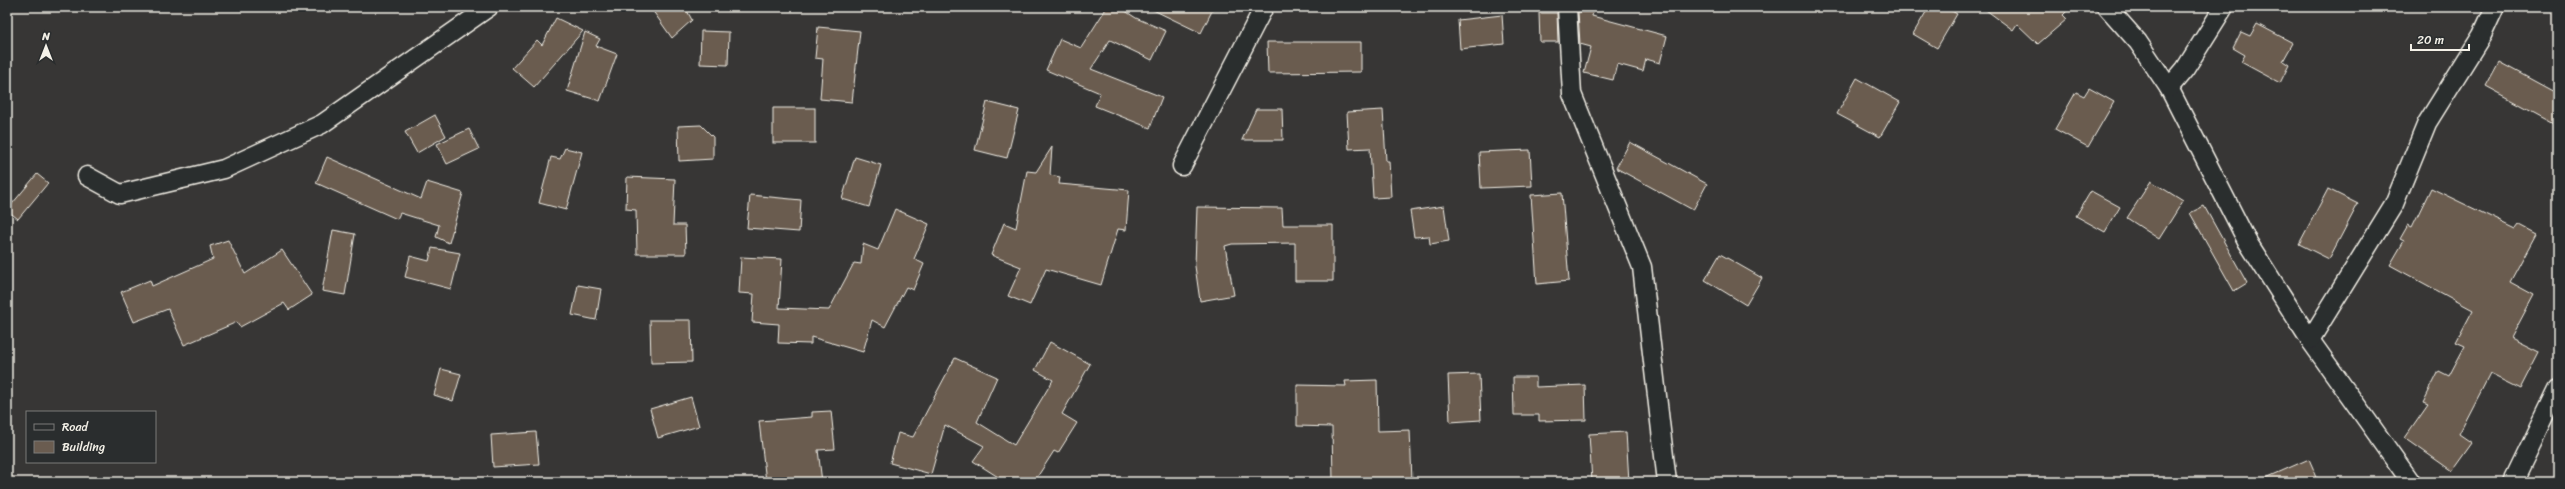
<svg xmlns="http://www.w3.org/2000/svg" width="2565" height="489" font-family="Sriracha,sans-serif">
  <rect width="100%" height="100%" fill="#373635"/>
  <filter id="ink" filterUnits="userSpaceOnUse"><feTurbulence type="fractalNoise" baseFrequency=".025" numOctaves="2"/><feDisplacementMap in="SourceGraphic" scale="8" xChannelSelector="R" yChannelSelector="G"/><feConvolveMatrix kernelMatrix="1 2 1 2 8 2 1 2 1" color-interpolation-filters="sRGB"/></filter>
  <g filter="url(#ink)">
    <g fill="#6a5c50" stroke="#f4f1e8">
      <path d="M650 7H685L692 20 672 38Z"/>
      <path d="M1107 7H1119L1136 18 1166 31 1152 60 1110 40 1091 69 1162 97 1150 128 1095 106 1100 93 1046 70 1060 39 1081 48Z"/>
      <path d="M1147 7H1214L1201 33Z"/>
      <path d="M1929 7H1945L1957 14 1937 48 1913 34Z"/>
      <path d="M1982 7H2071L2063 15 2067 19 2038 44 2017 24 2013 30Z"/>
      <path d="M1578 12H1593L1592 16 1667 36 1660 63 1646 59 1643 71 1617 64 1613 80 1584 73 1591 47 1580 44Z"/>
      <path d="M1539 13H1557L1558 42H1540Z"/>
      <path d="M1502 15 1504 44 1460 49 1458 20Z"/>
      <path d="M556 18 583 31 534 87 512 68 537 40 542 45Z"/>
      <path d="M2257 24 2293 43 2283 61 2289 65 2280 83 2241 62 2245 55 2233 48 2241 32 2250 36Z"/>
      <path d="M818 27 860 31 852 102 820 99 823 59 815 58Z"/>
      <path d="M701 31 729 32 728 65 700 64Z"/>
      <path d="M585 32 600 39 596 46 617 54 600 101 567 91Z"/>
      <path d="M1267 42H1361V72L1268 73Z"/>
      <path d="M2499 62 2558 94V125L2486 86Z"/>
      <path d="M1857 78 1900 102 1880 137 1837 114Z"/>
      <path d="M2089 88 2114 102 2088 147 2055 129 2076 92 2084 96Z"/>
      <path d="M987 102 1019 110 1007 158 975 150Z"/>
      <rect x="773" y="108" width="42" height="35"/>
      <path d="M1256 109H1282L1283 140H1242Z"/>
      <path d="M1383 110 1386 161H1389L1391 197 1373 198 1370 148 1349 149 1347 112Z"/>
      <path d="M435 115 446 136 417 153 405 132Z"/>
      <path d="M701 125 713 137V159L679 161 678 126Z"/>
      <path d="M469 129 479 149 447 164 437 144Z"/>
      <path d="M1630 142 1707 184 1693 210 1616 168Z"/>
      <path d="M1052 147 1050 175 1060 177 1059 184 1129 190 1126 230 1118 229 1101 285 1046 269 1030 305 1008 296 1021 267 991 255 1004 223 1016 228 1027 171 1036 172Z"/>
      <path d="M565 148 582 152 566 210 539 203 551 157 560 159Z"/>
      <path d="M1530 150 1532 186 1481 188 1479 152Z"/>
      <path d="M327 157 421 199 427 182 463 193 449 243 436 237 439 225 400 213 397 219 316 183Z"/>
      <path d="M855 157 881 165 869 207 842 199Z"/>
      <path d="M37 174 48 183 18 219 7 210Z"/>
      <path d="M627 177 675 179 673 225H685L686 254H637L636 210 626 209Z"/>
      <path d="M2151 181 2183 201 2159 239 2127 218Z"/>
      <path d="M2431 188 2516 229 2519 225 2536 234 2510 282 2534 295 2511 338 2539 352 2520 389 2490 374 2459 434 2472 443 2452 471 2405 438 2428 405 2423 403 2439 371 2449 376 2465 346 2456 342 2473 310 2390 265 2404 241 2400 239 2408 225 2412 227Z"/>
      <path d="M2328 189 2358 204 2329 259 2299 244Z"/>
      <path d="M2091 191 2120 207 2105 232 2076 216Z"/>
      <path d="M1562 193 1569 281 1537 284 1531 195Z"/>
      <path d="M750 195 801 200 799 232 747 228Z"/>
      <path d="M1444 206 1449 241 1430 244 1429 236 1414 237 1410 211Z"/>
      <path d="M2204 206 2247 283 2234 291 2190 213Z"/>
      <path d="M1197 207 1282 208 1283 225H1333V281H1295V243L1232 244 1225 246 1234 295 1200 301 1195 266Z"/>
      <path d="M895 209 929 224 914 259 924 264 913 290 906 287 885 327 872 320 863 352 811 337V344L778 343 779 324 752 322 754 294 739 293 741 257 782 259 779 308 829 310 854 263 861 264 863 244 878 250Z"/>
      <path d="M333 230 355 234 345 295 322 291Z"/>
      <path d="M228 240 245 274 282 250 312 295 289 310 284 303 240 327 237 322 184 345 168 309 134 322 121 292 150 280 152 286 213 259 210 246Z"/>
      <path d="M432 248 460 253 451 289 405 277 410 256 429 261Z"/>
      <path d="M1720 254 1762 278 1746 305 1705 280Z"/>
      <path d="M578 285 601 289 596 320 572 315Z"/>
      <path d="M650 320H691L692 362 651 363Z"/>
      <path d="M1050 342 1090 364 1062 414 1077 423 1058 453 1054 451 1034 482H1006L973 461 984 446 945 425 931 474 890 463 898 433 913 437 955 358 997 377 977 422 1014 445 1053 380 1035 370Z"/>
      <path d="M441 369 461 374 453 401 434 395Z"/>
      <path d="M1479 374 1481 420 1450 422 1448 375Z"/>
      <path d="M1513 377H1536V387L1585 385 1586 420 1539 421V415H1514Z"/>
      <path d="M1377 380 1378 431 1410 430 1412 482H1333L1332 427 1297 426V385L1346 386 1345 381Z"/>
      <path d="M691 397 699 426 658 438 650 409Z"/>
      <path d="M831 411 835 449 818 450 822 482H766L759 421 812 417V412Z"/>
      <path d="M536 432 539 464 493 467 491 435Z"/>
      <path d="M1626 432 1629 482H1592L1589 434Z"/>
      <path d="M2309 459 2319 482H2257Z"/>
    </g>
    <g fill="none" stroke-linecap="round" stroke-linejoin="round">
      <defs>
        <g id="street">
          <path d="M1567 7 1572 94 1642 267 1667 482"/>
          <path d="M2107 7 2138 42 2169 88 2247 241 2310 340 2411 482"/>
          <path d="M2169 88 2185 69 2224 7"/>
          <path d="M1182 166 1264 7"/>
          <path d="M87 176 120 194 224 169 322 124 489 7"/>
          <path d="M2310 340 2394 204 2427 123 2482 35 2495 7"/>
          <path d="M2513 482 2558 389"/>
        </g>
      </defs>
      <use href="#street" stroke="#f4f1e8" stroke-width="21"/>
      <use href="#street" stroke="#2a2d2e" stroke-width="18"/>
    </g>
  </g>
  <rect width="2565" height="489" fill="none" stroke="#2a2d2e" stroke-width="24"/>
  <rect x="12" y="12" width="2541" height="465" fill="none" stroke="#f4f1e8" stroke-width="1.5" filter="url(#ink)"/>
  <rect x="26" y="411" width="130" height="52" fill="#2a2d2e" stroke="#7b7b78"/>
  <rect x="34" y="424" width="20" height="6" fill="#2a2d2e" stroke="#7b7b78"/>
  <text x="62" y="431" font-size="12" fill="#f4f1e8">Road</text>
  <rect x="34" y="441" width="20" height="12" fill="#6a5c50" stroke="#7b7b78"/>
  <text x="62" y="451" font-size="12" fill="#f4f1e8">Building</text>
  <g transform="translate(46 46)" stroke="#2a2d2e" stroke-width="3" paint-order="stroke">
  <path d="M0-3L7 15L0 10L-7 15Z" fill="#f4f1e8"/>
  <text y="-6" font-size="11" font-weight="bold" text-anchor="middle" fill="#f4f1e8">N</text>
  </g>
  <path d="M2411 44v6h58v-6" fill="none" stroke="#f4f1e8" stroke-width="2"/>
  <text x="2417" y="44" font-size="12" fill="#f4f1e8" stroke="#2a2d2e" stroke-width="3" paint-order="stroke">20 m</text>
</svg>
